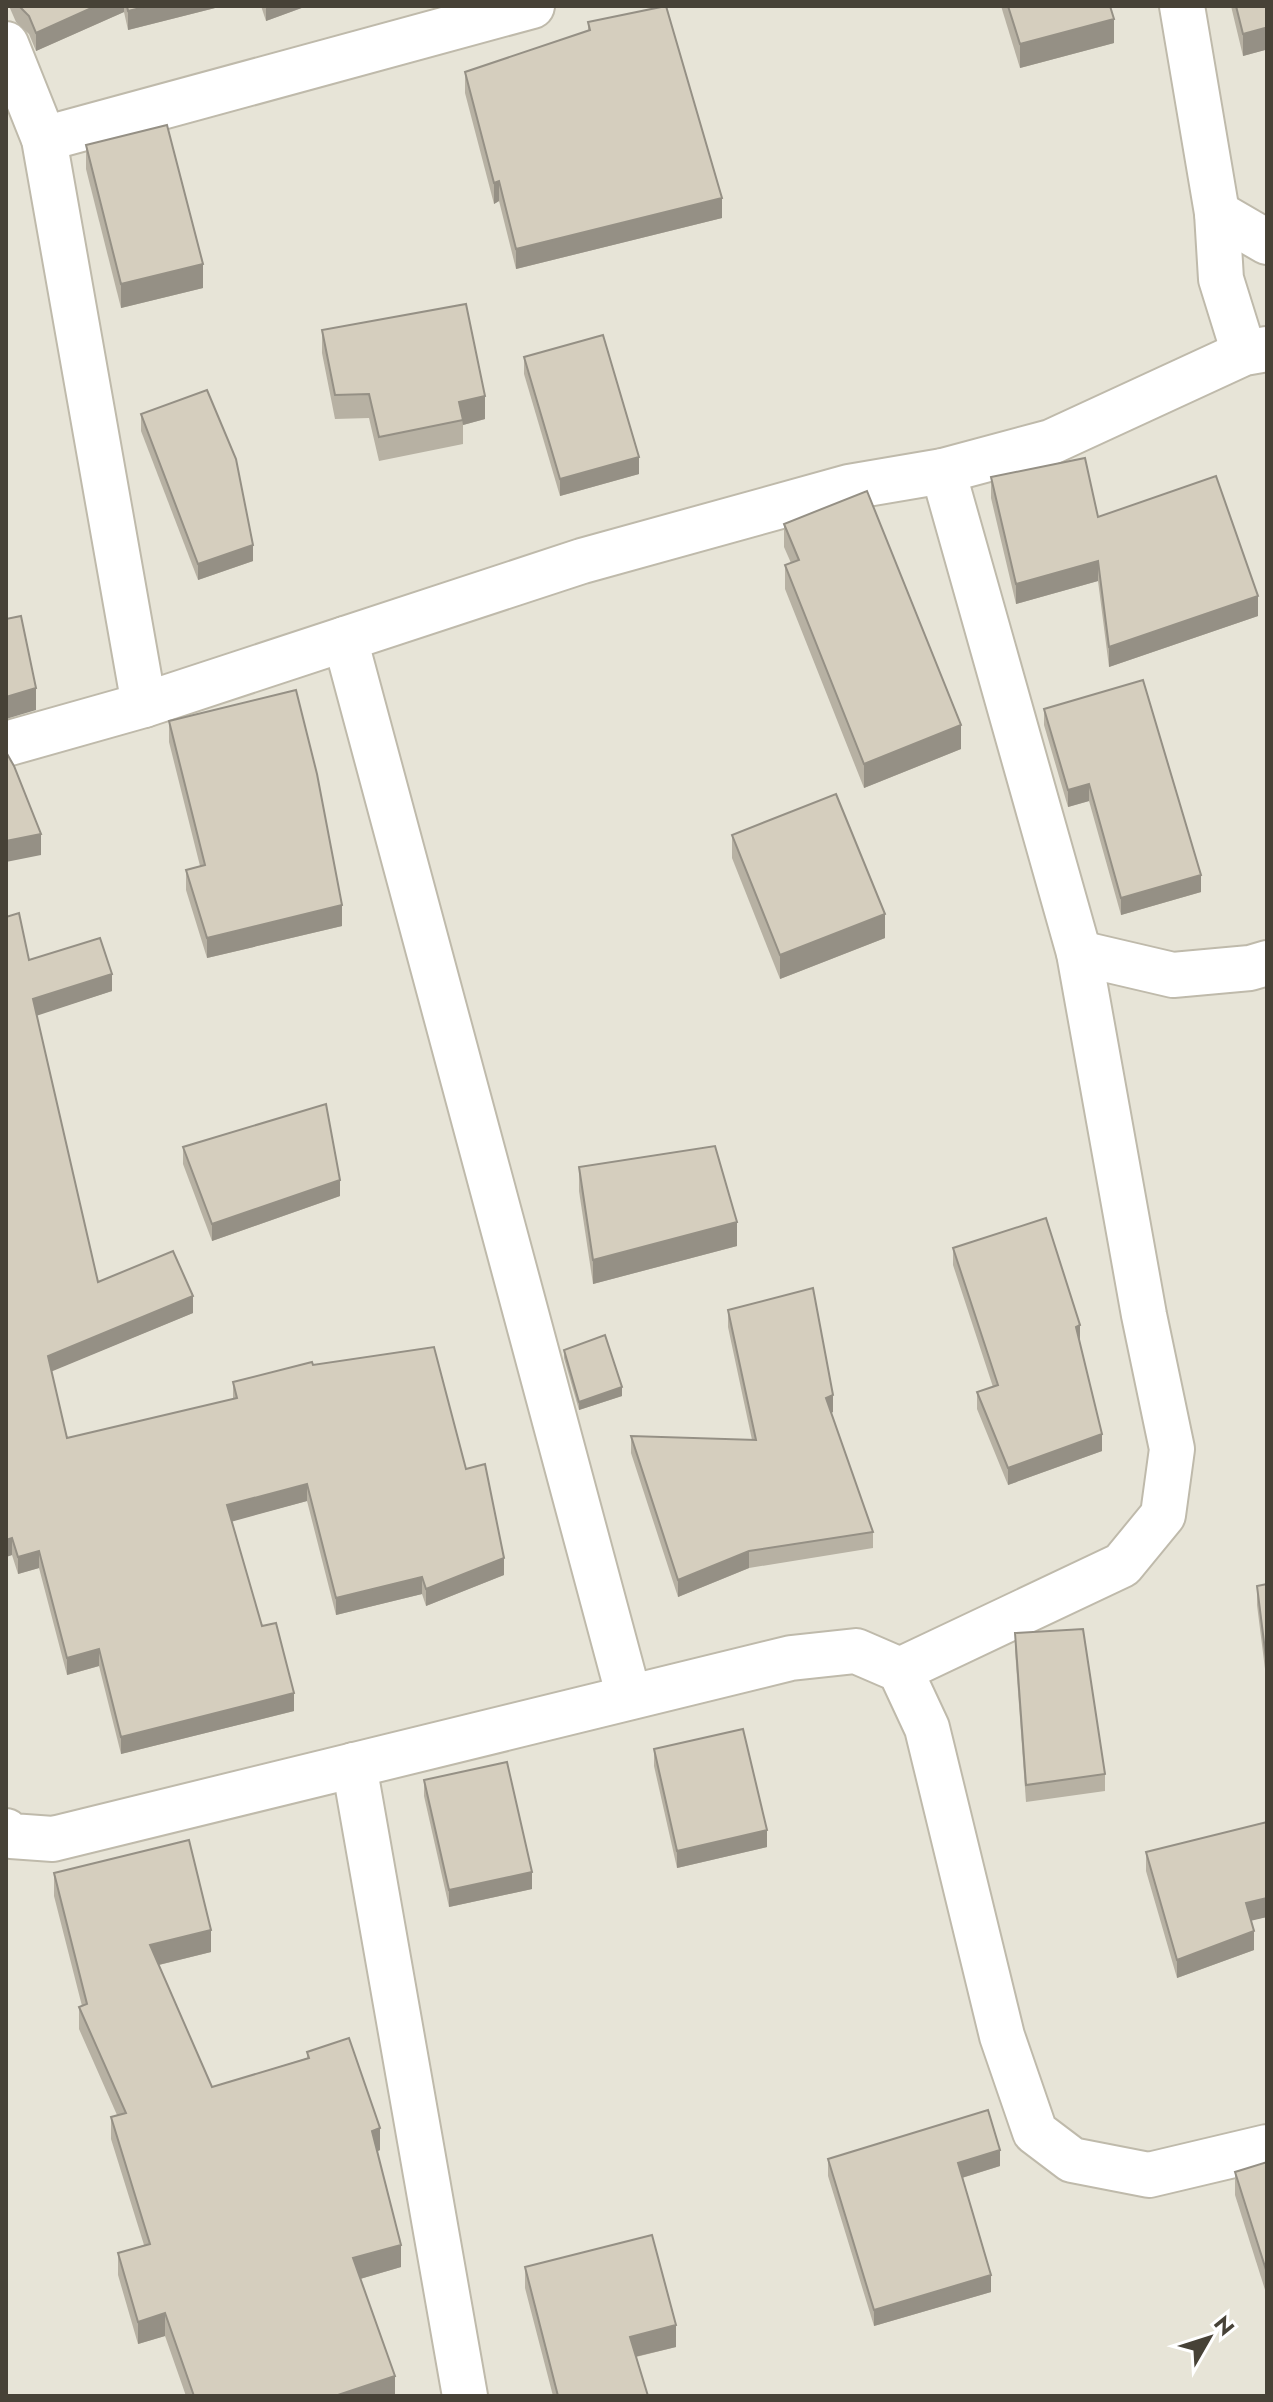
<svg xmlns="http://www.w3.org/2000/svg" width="1273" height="2402" font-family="Jost,sans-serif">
  <rect width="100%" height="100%" fill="#f4f1e9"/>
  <rect fill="#e7e4d7" x="6" y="6" width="1261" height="2390"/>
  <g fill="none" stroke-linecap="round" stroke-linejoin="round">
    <defs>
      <g id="street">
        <path d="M1182 6 1217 213 1221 279 1244 353"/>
        <path d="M6 44 44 139 144 705"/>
        <path d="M44 139 532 6"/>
        <path d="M1217 213 1267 242"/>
        <path d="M345 639 629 1697"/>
        <path d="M6 744 144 705 582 561 849 487 943 471 1051 442 1244 353 1267 349"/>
        <path d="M1079 953 1173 975 1250 968 1267 963"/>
        <path d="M900 1670 1122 1565 1163 1515 1172 1449 1144 1315 1079 953 943 471"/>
        <path d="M354 1765 465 2396"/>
        <path d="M6 1831 11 1836 53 1839 791 1658 856 1651 900 1670 927 1728 1002 2036 1035 2132 1072 2160 1149 2175 1267 2147"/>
      </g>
    </defs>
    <use href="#street" stroke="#bfbaab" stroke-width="48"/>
    <use href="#street" stroke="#fff" stroke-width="44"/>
  </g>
  <g fill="#b7b1a3">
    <path d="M9 6H223L128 30 124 12 36 51 29 34 16 22Z"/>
    <path d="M261 6H307L266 21Z"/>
    <path d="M1001 6H1110L1114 43 1020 68Z"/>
    <path d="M1231 6H1267V57L1265 50 1243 56Z"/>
    <path d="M588 22 722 218 516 269 499 201 494 204 465 93V72L588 31Z"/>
    <path d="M86 145 203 288 121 308 86 169Z"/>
    <path d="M322 330 485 419 463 425V444L379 461 369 418 335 419 322 353Z"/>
    <path d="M524 357 639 474 560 496 524 374Z"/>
    <path d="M141 414 253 561 198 580 141 431Z"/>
    <path d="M991 477 1098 517 1258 616 1109 667 1098 581 1016 604 991 498Z"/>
    <path d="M784 524 961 749 864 788 785 589V565L791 563 784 547Z"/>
    <path d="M1044 709 1201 892 1121 915 1089 801 1068 807 1044 725Z"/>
    <path d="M169 721 342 926 207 958 186 890V870L200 866 169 742Z"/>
    <path d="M732 835 885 938 780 979 732 858Z"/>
    <path d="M29 960 112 991 36 1015 98 1282 193 1313 51 1371 67 1438 233 1399V1382L313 1365 466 1469 504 1575 426 1606 422 1594 336 1615 307 1501 231 1521 262 1626 294 1711 121 1754 99 1666 67 1675 39 1568 18 1574 12 1555 6 1557Z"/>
    <path d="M183 1147 340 1196 212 1241 183 1164Z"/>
    <path d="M579 1167 737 1246 593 1284 579 1191Z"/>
    <path d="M953 1248 1080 1342 1102 1451 1008 1485 977 1409V1392L993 1387 953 1265Z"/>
    <path d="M728 1310 833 1412 831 1413 873 1532V1548L749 1568 678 1597 631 1453V1436L752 1440 728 1327Z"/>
    <path d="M564 1350 622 1396 579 1410 564 1358Z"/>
    <path d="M1267 1584V1685L1257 1605V1586Z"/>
    <path d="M1015 1633 1105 1774V1791L1026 1802 1015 1650Z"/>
    <path d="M654 1749 767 1847 677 1868 654 1766Z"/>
    <path d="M424 1780 532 1889 449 1907 424 1796Z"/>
    <path d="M1267 1822V1917L1251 1920 1254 1950 1177 1978 1146 1871V1852Z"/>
    <path d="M54 1873 211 1952 159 1965 212 2087 307 2058V2052L380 2150 377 2152 401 2267 360 2279 395 2396H186L165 2336 138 2344 118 2275V2253L144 2245 111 2139V2117L117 2115 79 2029V2007L82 2006 54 1896Z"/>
    <path d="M828 2159 1000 2166 962 2178 991 2292 874 2326 828 2176Z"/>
    <path d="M1267 2162V2296L1235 2195V2172Z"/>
    <path d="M525 2267 676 2347 636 2357 648 2396H553L525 2288Z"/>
  </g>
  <g fill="#959085">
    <path d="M96 6H124V12L36 51V33Z"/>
    <path d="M149 6H223L128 30V11Z"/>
    <path d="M266 6H307L266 21Z"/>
    <path d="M1114 19V43L1020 68V44Z"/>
    <path d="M1265 28V50L1243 56V34Z"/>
    <path d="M499 181V201L494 204V183Z"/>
    <path d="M722 198V218L516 269V249Z"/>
    <path d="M203 264V288L121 308V284Z"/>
    <path d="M485 396V419L463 425 459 402Z"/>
    <path d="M639 457V474L560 496V479Z"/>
    <path d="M253 545V561L198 580V564Z"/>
    <path d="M1098 561V581L1016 604V584Z"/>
    <path d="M1258 596V616L1109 667V647Z"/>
    <path d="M36 688V710L6 719V697Z"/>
    <path d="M961 725V749L864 788V764Z"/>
    <path d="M1089 784V801L1068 807V790Z"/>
    <path d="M41 834V855L6 862V841Z"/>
    <path d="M1201 875V892L1121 915V898Z"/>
    <path d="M342 905V926L207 958V938Z"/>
    <path d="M885 914V938L780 979V955Z"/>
    <path d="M112 974V991L33 1017V999Z"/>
    <path d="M340 1180V1196L212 1241V1224Z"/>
    <path d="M737 1222V1246L593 1284V1260Z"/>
    <path d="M193 1296V1313L48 1373V1356Z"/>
    <path d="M1080 1325V1342L1076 1327Z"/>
    <path d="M622 1387V1396L579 1410V1402Z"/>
    <path d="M833 1395V1412L826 1415V1398Z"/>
    <path d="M1102 1434V1451L1008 1485V1468Z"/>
    <path d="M307 1484V1501L227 1523V1505Z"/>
    <path d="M12 1538V1555L6 1557V1540Z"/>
    <path d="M39 1551V1568L18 1574V1557Z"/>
    <path d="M749 1551V1568L678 1597V1580Z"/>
    <path d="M504 1558V1575L426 1606V1589Z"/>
    <path d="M422 1577V1594L336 1615V1598Z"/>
    <path d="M99 1649V1666L67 1675V1658Z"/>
    <path d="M294 1693V1711L121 1754V1737Z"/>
    <path d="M767 1830V1847L677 1868V1851Z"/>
    <path d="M532 1872V1889L449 1907V1890Z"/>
    <path d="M1267 1898V1917L1246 1922V1903Z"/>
    <path d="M211 1930V1952L150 1967V1945Z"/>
    <path d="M1254 1931V1950L1177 1978V1960Z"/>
    <path d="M380 2128V2150L372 2153V2131Z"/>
    <path d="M1000 2150V2166L958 2179V2163Z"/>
    <path d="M401 2245V2267L353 2281V2258Z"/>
    <path d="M991 2275V2292L874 2326V2310Z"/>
    <path d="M165 2313V2336L138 2344V2322Z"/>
    <path d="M676 2325V2347L630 2358V2337Z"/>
    <path d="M395 2376V2396H335Z"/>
  </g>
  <g fill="#d5cebe" stroke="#959085" stroke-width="2">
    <path d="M19 6H96L36 33 29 16Z"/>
    <path d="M127 6H149L128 11Z"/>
    <path d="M666 6 722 198 516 249 499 181 494 183 465 72 590 30 588 22Z"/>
    <path d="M1008 6H1110L1114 19 1020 44Z"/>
    <path d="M1236 6H1267V34L1265 28 1243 34Z"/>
    <path d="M167 125 203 264 121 284 86 145Z"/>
    <path d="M466 304 485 396 459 402 463 420 379 437 369 394 335 395 322 330Z"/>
    <path d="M603 335 639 457 560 479 524 357Z"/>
    <path d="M207 390 236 459 253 545 198 564 141 414Z"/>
    <path d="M1085 458 1098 517 1216 476 1258 596 1109 647 1098 561 1016 584 991 477Z"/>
    <path d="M867 491 961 725 864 764 785 565 799 560 784 524Z"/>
    <path d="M21 616 36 688 6 697V619Z"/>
    <path d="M1143 680 1201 875 1121 898 1089 784 1068 790 1044 709Z"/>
    <path d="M296 690 317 774 342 905 207 938 186 870 205 865 169 721Z"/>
    <path d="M6 752 14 766 41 834 6 841Z"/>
    <path d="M836 794 885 914 780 955 732 835Z"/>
    <path d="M19 913 29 960 100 938 112 974 33 999 98 1282 173 1251 193 1296 48 1356 67 1438 237 1398 233 1382 312 1362 313 1365 434 1347 466 1469 485 1464 504 1558 426 1589 422 1577 336 1598 307 1484 227 1505 262 1626 276 1623 294 1693 121 1737 99 1649 67 1658 39 1551 18 1557 12 1538 6 1540V917Z"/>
    <path d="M326 1104 340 1180 212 1224 183 1147Z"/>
    <path d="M715 1146 737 1222 593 1260 579 1167Z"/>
    <path d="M1046 1218 1080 1325 1076 1327 1102 1434 1008 1468 977 1392 998 1385 953 1248Z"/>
    <path d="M813 1288 833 1395 826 1398 873 1532 749 1551 678 1580 631 1436 756 1440 728 1310Z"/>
    <path d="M605 1335 622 1387 579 1402 564 1350Z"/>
    <path d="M1267 1584V1666L1257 1586Z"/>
    <path d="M1083 1629 1105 1774 1026 1785 1015 1633Z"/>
    <path d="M743 1729 767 1830 677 1851 654 1749Z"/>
    <path d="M507 1762 532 1872 449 1890 424 1780Z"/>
    <path d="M1267 1822V1898L1246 1903 1254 1931 1177 1960 1146 1852Z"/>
    <path d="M189 1840 211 1930 150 1945 212 2087 309 2058 307 2052 349 2038 380 2128 372 2131 401 2245 353 2258 395 2376 335 2396H194L165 2313 138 2322 118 2253 150 2244 111 2117 126 2113 79 2007 87 2004 54 1873Z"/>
    <path d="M988 2110 1000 2150 958 2163 991 2275 874 2310 828 2159Z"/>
    <path d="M1267 2162V2273L1235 2172Z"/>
    <path d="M652 2235 676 2325 630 2337 648 2396H558L525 2267Z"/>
  </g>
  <rect width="1273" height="2402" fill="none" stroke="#474237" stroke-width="16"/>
  <g transform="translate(1209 2338) rotate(51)" stroke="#ffffff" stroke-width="6" paint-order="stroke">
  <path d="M0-6L14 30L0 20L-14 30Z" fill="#474237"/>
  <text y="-12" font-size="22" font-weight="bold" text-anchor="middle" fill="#474237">N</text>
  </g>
</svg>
